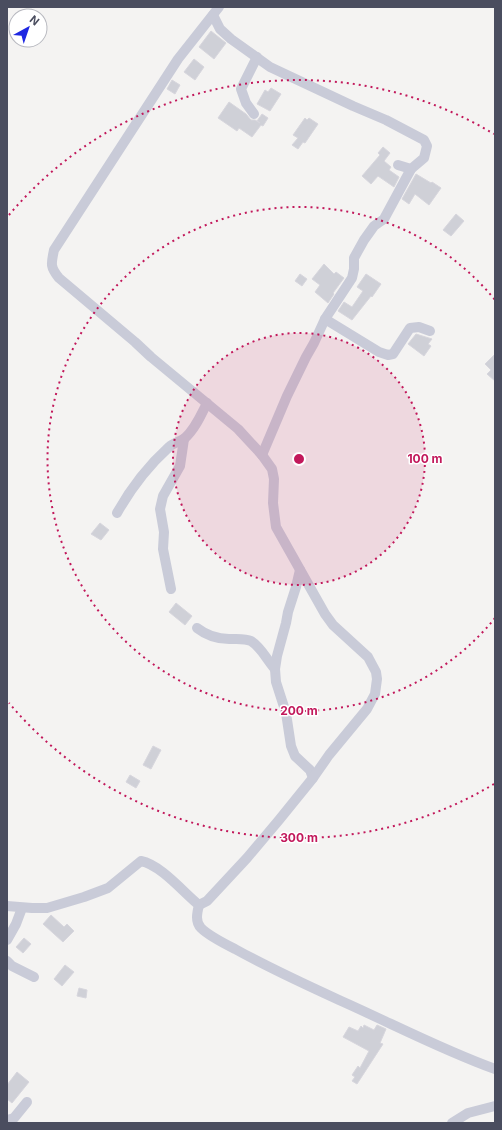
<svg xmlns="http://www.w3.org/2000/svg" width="502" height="1130" font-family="Inter,sans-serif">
  <rect width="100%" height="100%" fill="#f4f3f2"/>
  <g fill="#cfd0d7" stroke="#d7d6dd">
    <path d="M211 31 226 43 214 59 199 47Z"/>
    <path d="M194 59 204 67 195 80 184 72Z"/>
    <path d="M172 80 180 85 175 94 167 89Z"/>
    <path d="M271 88 281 94 270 111 257 104 265 90 268 92Z"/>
    <path d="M229 102 246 114 251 120H255L260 123 257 121 262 114 268 118 263 126 261 125 252 137 239 128 237 131 218 118Z"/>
    <path d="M305 118 307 120 309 118 318 124 305 143 303 142 298 149 292 145 298 138 293 135Z"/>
    <path d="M383 147 390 153 384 161 391 167 389 170 399 177 394 187 378 176 371 184 362 176 380 155 378 153Z"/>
    <path d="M416 174 431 183 432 182 441 188 429 205 415 194 409 204 402 199Z"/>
    <path d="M456 214 464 221 451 236 443 230Z"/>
    <path d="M324 264 334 274 336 272 344 278 333 293 334 294 328 303 315 292 320 285 312 279Z"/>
    <path d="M300 274 307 279 302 286 295 281Z"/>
    <path d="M366 274 381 284 372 297 371 296 352 320 338 311 344 302 352 307 363 291 357 287Z"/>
    <path d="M416 334 432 339 428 344 431 346 424 356 408 344Z"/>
    <path d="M495 354V381L487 374 491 370 485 364Z"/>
    <path d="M100 523 109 530 101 540 91 534Z"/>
    <path d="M176 603 192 616 185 625 169 612Z"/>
    <path d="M153 746 161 750 151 769 143 765Z"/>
    <path d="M130 775 140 781 136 788 126 782Z"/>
    <path d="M51 915 64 927 67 924 74 931 63 942 43 924Z"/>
    <path d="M24 938 31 944 23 953 16 947Z"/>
    <path d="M65 965 74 972 62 986 54 979Z"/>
    <path d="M79 988 87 990 86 998 77 996Z"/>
    <path d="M364 1025 374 1030 377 1025 386 1029 380 1043 383 1044 357 1084 352 1081 355 1077 352 1075 358 1066 360 1068 369 1051 343 1037 349 1027 358 1031 361 1026 363 1028Z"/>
    <path d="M17 1072 29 1082 12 1103 7 1099V1085Z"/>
  </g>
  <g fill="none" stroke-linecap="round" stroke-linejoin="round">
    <g stroke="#c9cbd8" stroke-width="10">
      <path d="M213 15 220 29 231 39 270 67 353 106 386 120 424 140 427 146 424 158 411 169 384 219 374 226 364 240 354 258V269L352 278 325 319 314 343 306 357 287 396 262 455"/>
      <path d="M254 114 246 103 241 89 257 57"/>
      <path d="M398 165 411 169"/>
      <path d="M325 319 379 352 388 355 393 354 410 328 419 327 430 331"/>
      <path d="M117 513C131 488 148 466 169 447 174 442 180 442 185 438 195 429 201 415 207 403"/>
      <path d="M300 570 296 587 288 612 286 623 277 656 275 669 276 682 286 713 291 746 295 756 310 770 313 778"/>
      <path d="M171 589 163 549 164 532 160 509 163 496 180 466 184 439"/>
      <path d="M197 628C206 635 218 639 229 639 236 639 245 638 251 641 261 647 267 660 275 669"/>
      <path d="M199 905 207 901 247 858 279 820 313 778 329 755 367 709 375 694 377 679 376 672 368 657 333 625 325 614 276 527 273 503 274 479 272 469 262 455 238 429 151 357 135 342 59 278C50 267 51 264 54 250L178 59 219 7"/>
      <path d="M7 906 32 908H47L84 897 108 888 141 861C161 865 183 892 199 905 197 913 195 922 201 928 209 936 225 944 235 949 269 968 304 984 339 1000 391 1023 442 1050 495 1069"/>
      <path d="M7 940 16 924 22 908"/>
      <path d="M7 961 12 966 34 977"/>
      <path d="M7 1120 14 1118 27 1102"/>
      <path d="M452 1123 468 1113 495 1106"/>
    </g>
  </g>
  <circle cx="299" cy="459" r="126" fill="#c2185b" fill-opacity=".12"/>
  <g fill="none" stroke="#c2185b" stroke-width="2" stroke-dasharray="2 4">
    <circle cx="299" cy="459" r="126"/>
    <path d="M495 618A252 252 0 1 1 495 300"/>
    <path d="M494 784A379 379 0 0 1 9 703M9 215A379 379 0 0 1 494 134"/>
  </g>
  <circle cx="299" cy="459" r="6" fill="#c2185b" stroke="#fff" stroke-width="2"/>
  <g font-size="12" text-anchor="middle" font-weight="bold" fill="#c2185b" stroke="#fff" stroke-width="3" stroke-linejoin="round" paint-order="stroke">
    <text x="425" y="463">100 m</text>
    <text x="299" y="715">200 m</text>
    <text x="299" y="842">300 m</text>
  </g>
  <rect width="502" height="1130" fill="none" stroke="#4a4d5f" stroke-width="16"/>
  <g transform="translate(28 28) rotate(40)"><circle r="19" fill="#ffffff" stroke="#b7b8bf"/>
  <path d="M0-3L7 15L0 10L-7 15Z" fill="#1e27e2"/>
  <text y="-6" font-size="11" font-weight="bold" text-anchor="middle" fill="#4a4d5f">N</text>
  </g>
</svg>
